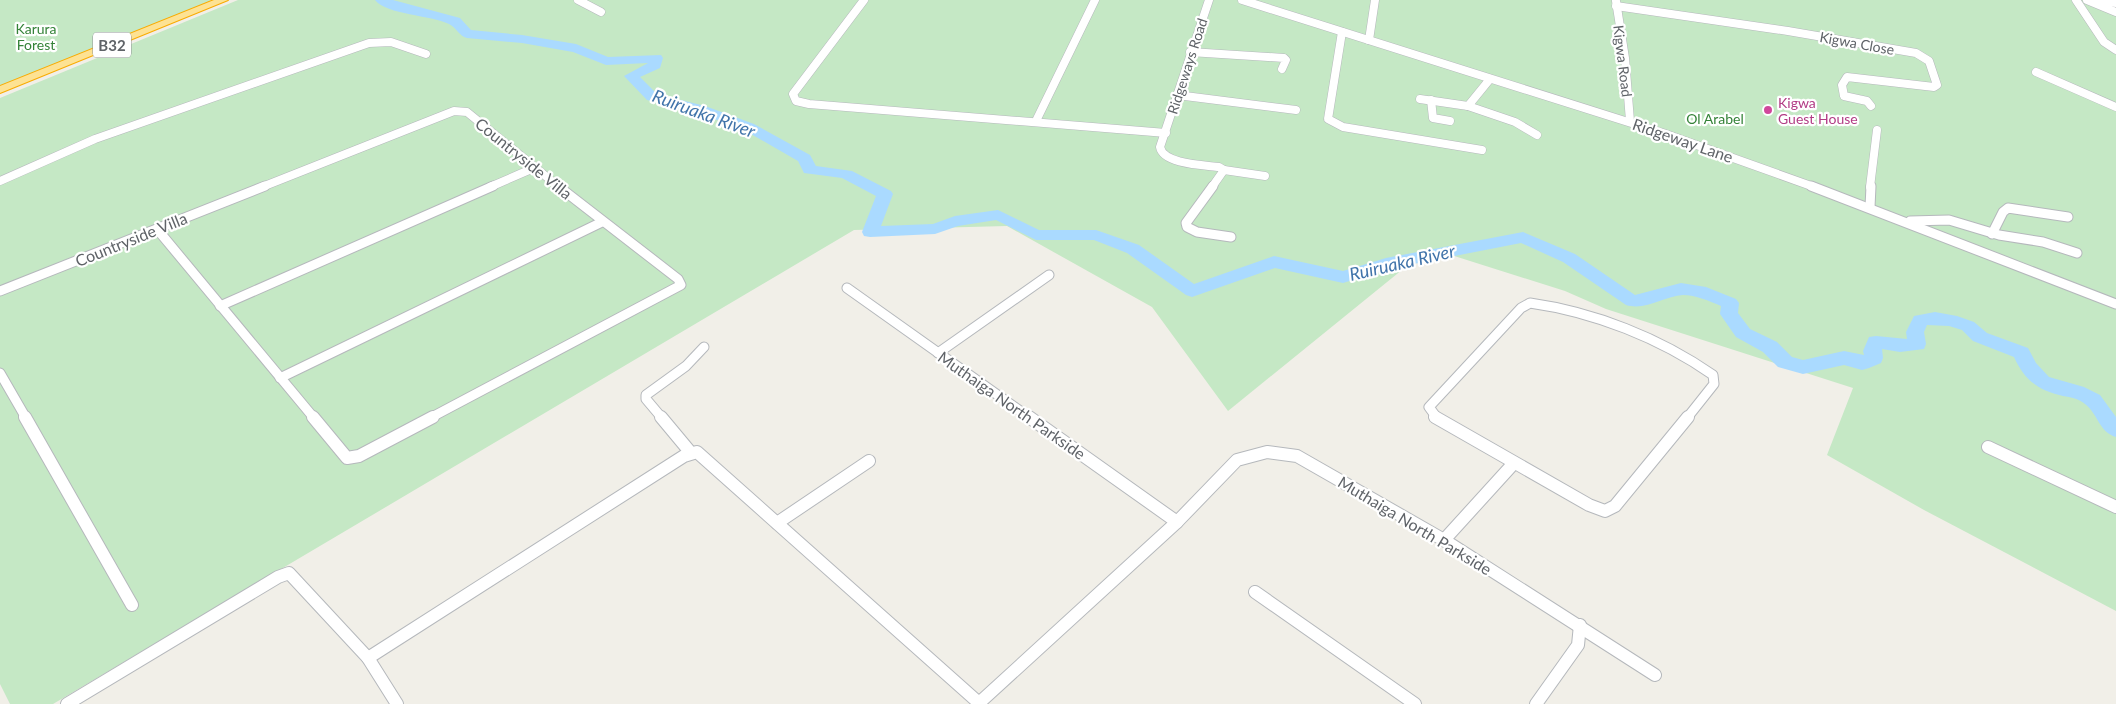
<svg xmlns="http://www.w3.org/2000/svg" width="2116" height="704" font-family="Lato,sans-serif">
  <rect width="100%" height="100%" fill="#f1efe8"/>
  <g fill="#c5e8c5">
    <path d="M0 0H221L0 89Z"/>
    <path d="M238 0H2116V611L1924 510 1827 455 1853 388 1606 309 1565 291 1429 248 1228 411 1152 307 1007 226 854 230 53 704H10L0 684V98Z"/>
  </g>
  <g fill="none" stroke-linecap="round" stroke-linejoin="round">
    <path fill="#aadaff" fill-rule="evenodd" d="M375 0H393L460 18 471 30 522 35 576 44 608 57 661 55 663 58 660 68 640 77 657 94 705 106 754 124 810 155 816 166 852 171 891 191 893 194 881 226 933 224 955 216 998 210 1039 230H1096L1139 245 1194 284 1274 256 1343 271 1386 258 1523 232 1575 254 1635 295 1681 283 1706 287 1736 299 1739 303 1738 313 1750 329 1777 342 1792 357 1803 360 1844 351 1864 355 1863 351 1869 337 1876 336 1907 339 1906 332 1914 316 1935 312 1957 316 1974 322 1987 333 2028 348 2036 363 2049 377 2084 387 2100 395 2116 417V437C2099 432 2098 414 2085 404 2079 399 2071 397 2063 396 2038 390 2025 381 2014 357L1973 341 1962 330 1949 326 1927 325 1924 332 1926 344 1924 349 1900 352 1882 349 1883 358 1881 363 1869 368 1862 370 1844 365 1803 374 1778 367 1763 352 1736 337 1720 314 1721 306C1709 301 1696 295 1683 295 1664 296 1646 311 1626 305L1563 262 1521 243 1388 269 1343 283 1275 268 1192 297 1186 295 1127 253 1094 240H1036L996 220 958 226 935 234 870 237 864 236 862 232 876 196 842 178 804 173 798 161 744 130 695 112 647 100 624 76 648 63 606 65 573 52 522 43 467 38C459 36 456 27 449 24 431 15 387 15 375 0Z"/>
    <defs>
      <g id="minor-far2">
        <path d="M578 0 601 12"/>
        <path d="M864 0 793 94 796 101 809 104 1166 133"/>
        <path d="M1209 0 1160 147C1163 164 1203 165 1219 167L1224 170 1212 187"/>
        <path d="M1242 0 1663 133 1814 187"/>
        <path d="M2076 0 2104 42 2116 50"/>
        <path d="M2087 0 2116 12"/>
        <path d="M2100 0 2116 3"/>
        <path d="M1616 1 1625 58 1630 121"/>
        <path d="M1616 6 1788 31 1916 53 1929 61 1937 85 1934 87 1847 77 1842 85 1844 96 1867 101 1871 106"/>
        <path d="M1342 32 1328 119 1343 127 1482 150"/>
        <path d="M1369 40 1375 0"/>
        <path d="M1190 52 1284 58 1286 60 1282 69"/>
        <path d="M2036 72 2116 107"/>
        <path d="M1177 95 1296 110"/>
        <path d="M1420 99 1468 106 1490 79"/>
        <path d="M1431 100 1433 118 1450 121"/>
        <path d="M1468 106 1515 122 1537 135"/>
        <path d="M1036 121 1095 0"/>
        <path d="M1224 170 1265 176"/>
        <path d="M0 181 95 139 369 43 391 42 426 54"/>
        <path d="M262 187 454 111 467 112 559 187"/>
        <path d="M490 187 536 167"/>
        <path d="M1870 187 1877 130"/>
      </g>
      <g id="minor-far1">
        <path d="M1213 186 1186 223 1187 227 1197 232 1231 237"/>
        <path d="M1811 186 2116 304"/>
        <path d="M1870 207 1871 186"/>
        <path d="M1910 221 1949 220 1999 235 2043 242 2077 253"/>
        <path d="M157 229 314 418"/>
        <path d="M1992 234 2003 212 2008 208 2068 217"/>
        <path d="M847 288 1030 418"/>
        <path d="M0 291 265 186"/>
        <path d="M220 306 493 186"/>
        <path d="M938 353 1049 275"/>
        <path d="M0 373 26 418"/>
        <path d="M280 378 602 222"/>
        <path d="M430 418 681 285 678 279 558 186"/>
        <path d="M662 418 646 399V395L686 366 704 347"/>
        <path d="M1437 418 1429 407 1521 308 1530 303C1594 312 1660 338 1713 375L1714 384 1687 418"/>
      </g>
      <g id="minor">
        <path d="M25 417 132 605"/>
        <path d="M313 417 347 458 359 456 433 417"/>
        <path d="M661 417 691 453"/>
        <path d="M1029 417 1177 522"/>
        <path d="M1435 417 1589 505 1605 511 1615 506 1688 417"/>
        <path d="M1988 447 2116 507"/>
        <path d="M777 523 869 461"/>
        <path d="M1444 540 1514 463"/>
        <path d="M1255 592 1415 704"/>
        <path d="M368 658 684 456 697 452 979 703"/>
        <path d="M67 704 278 577 289 573 368 658 397 704"/>
        <path d="M978 704 1177 522 1237 460 1267 452 1297 456 1444 540 1655 675"/>
        <path d="M1536 704 1578 645 1580 625"/>
      </g>
      <path id="highway" d="M214 0H228L0 93V86Z"/>
    </defs>
    <use href="#minor-far2" stroke="#b5b8bc" stroke-width="9"/>
    <use href="#minor-far1" stroke="#b5b8bc" stroke-width="11"/>
    <use href="#minor" stroke="#b5b8bc" stroke-width="14"/>
    <use href="#highway" stroke="#f9ab00" stroke-width="2"/>
    <use href="#minor-far2" stroke="#fff" stroke-width="8"/>
    <use href="#minor-far1" stroke="#fff" stroke-width="9"/>
    <use href="#minor" stroke="#fff" stroke-width="12"/>
    <use href="#highway" fill="#fde293" fill-rule="evenodd"/>
  </g>
  <circle fill="#d1479c" stroke="#fff" stroke-width="2" cx="1768" cy="110" r="5"/>
  <g text-anchor="middle" dominant-baseline="central" stroke-width="4.5" stroke-linejoin="round" paint-order="stroke">
    <g font-size="14" fill="#348238" stroke="#fff">
      <text x="36" y="28">Karura<tspan x="36" dy="16">Forest</tspan></text>
      <text x="1715" y="118">Ol Arabel</text>
    </g>
    <g font-size="14" fill="#5f6368" stroke="#fff">
      <text transform="translate(1857 43) rotate(10)">Kigwa Close</text>
      <text transform="translate(1623 61) rotate(83)">Kigwa Road</text>
      <text transform="translate(1187 66) rotate(-72)">Ridgeways Road</text>
    </g>
    <g font-size="14" fill="#b23c85" stroke="#fff" text-anchor="start">
      <text x="1778" y="102">Kigwa<tspan x="1778" dy="16">Guest House</tspan></text>
    </g>
    <rect fill="#fff" stroke="#8f9295" stroke-width="1" x="93" y="32.5" width="38" height="25" rx="4"/>
    <g font-size="15" font-weight="bold" fill="#5f6368">
      <text x="112" y="45">B32</text>
    </g>
    <g font-size="16" fill="#5f6368" stroke="#fff">
      <text transform="translate(1683 140) rotate(19)">Ridgeway Lane</text>
      <text transform="translate(524 158) rotate(39)">Countryside Villa</text>
      <text transform="translate(131 239) rotate(-22)">Countryside Villa</text>
      <text transform="translate(1012 405) rotate(35)">Muthaiga North Parkside</text>
      <text transform="translate(1415 525) rotate(31)">Muthaiga North Parkside</text>
    </g>
    <g font-size="18" font-style="italic" fill="#4174aa" stroke="#fff">
      <text transform="translate(704 113) rotate(20)">Ruiruaka River</text>
      <text transform="translate(1402 262) rotate(-13)">Ruiruaka River</text>
    </g>
  </g>
</svg>
